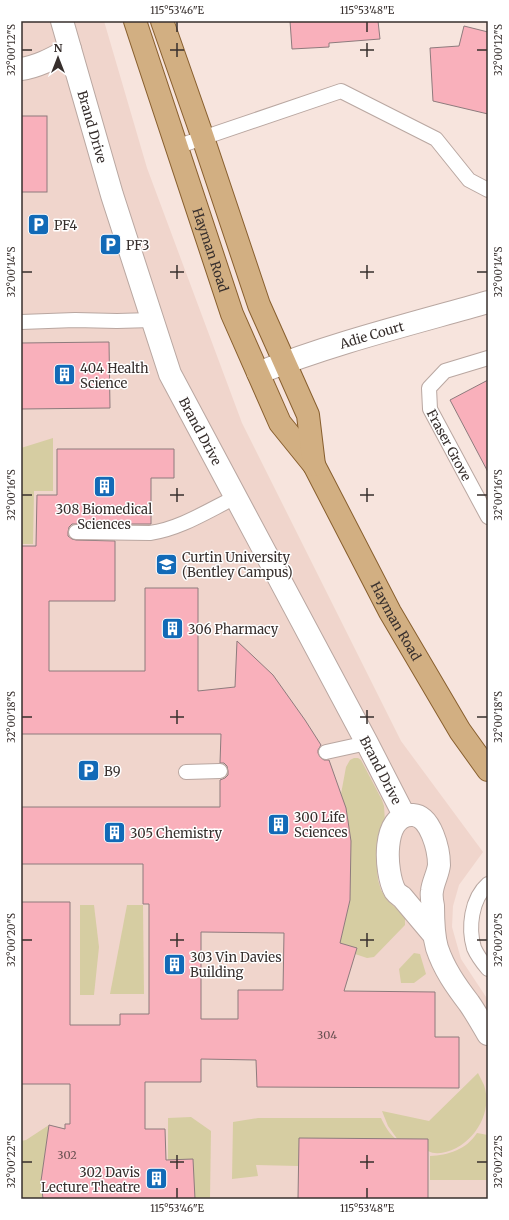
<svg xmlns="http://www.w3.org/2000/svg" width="509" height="1220" font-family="Merriweather,serif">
  <rect width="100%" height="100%" fill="#f7e4dd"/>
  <path fill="#f0d5cc" d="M21 21H104L147 168 242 423 401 741 483 852 459 885 453 906 452 927 461 959 488 1000V1199H21Z"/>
  <g fill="#d6cda2">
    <path d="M53 438V491H34L33 544H21V448Z"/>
    <path d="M354 758H358L361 760 382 800 384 806 385 822 378 854 377 866 378 880 381 890 388 901 405 916V925L374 957 367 958 355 954 357 948 340 943 350 900 351 841 341 794 346 767 350 760Z"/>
    <path d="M80 905H94L99 947 94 995H80Z"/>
    <path d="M127 905H143L144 994H110Z"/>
    <path d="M414 953 420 954 426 974 414 983H401L399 969Z"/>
    <path d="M478 1073C480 1077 482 1081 484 1085 493 1111 476 1140 452 1150 444 1153 435 1155 428 1151V1149L398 1140 388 1126 382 1111 429 1121Z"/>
    <path d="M191 1117 211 1131 210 1199H168V1118Z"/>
    <path d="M258 1118H381C389 1135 395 1139 410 1149L299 1148 298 1166 256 1165 258 1176 232 1179 233 1122Z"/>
    <path d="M49 1125 41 1181 43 1199H21V1141L26 1140Z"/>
    <path d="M477 1133 488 1135V1180H430V1156C448 1155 466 1150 477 1133Z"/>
  </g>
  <g fill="#f9b0bb" stroke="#8e7b7d" fill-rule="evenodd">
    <path d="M290 21H378L380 39 329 43V47L292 49Z"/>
    <path d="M464 26 488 32V114L433 101 430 48 459 46Z"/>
    <rect x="21" y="116" width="26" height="76"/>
    <path d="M109 342 110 408 21 409V343Z"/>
    <path d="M488 380V472L450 400Z"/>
    <path d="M57 449H174V478H151V524H72L69 527 68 532V536L72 539 76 540 115 541V601H49V671H145V588H198V691L235 687 237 641 273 675 305 720 321 745 318 750V753L320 757 324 760H329L341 794 346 808 351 841 350 900 340 943 357 948 344 991 435 992V1037H459V1088L257 1087 256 1060 201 1059V1082H145V1129H165L166 1160 193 1159 195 1199H43L41 1181 49 1125 65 1129V1124H70V1084H21V902H70V1025H120V1014H149V904H143V864H21V807H220V780L225 778 228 775V771L227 766 224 763H220L221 734H21V546H36L37 495H57ZM201 932 284 933 283 990H238V1019H201Z"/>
    <path d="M299 1138 428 1139V1199H298Z"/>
  </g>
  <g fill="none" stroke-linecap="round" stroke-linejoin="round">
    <defs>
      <g id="service">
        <path d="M176 147 341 91 436 139 469 180 488 190"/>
        <path d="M21 322 75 320 117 321 152 320"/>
        <path id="s1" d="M488 358 445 371 429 388 430 409 488 517"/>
        <path d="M76 532 150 533C180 529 209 510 236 497"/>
        <path d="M326 752 367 743"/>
        <path d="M186 772 220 771"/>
        <path d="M488 884C471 899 468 928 474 948 477 955 483 963 488 969"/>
      </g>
      <g id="minor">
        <path id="s2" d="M62 21 112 195 170 374 367 743 404 815"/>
        <path d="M21 69C38 67 55 57 70 49"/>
        <path id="s3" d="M258 373C333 343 411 324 488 302"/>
        <path d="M434 935 402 897C399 895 397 894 395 891 385 873 381 813 413 815 431 816 439 850 439 865 438 874 433 882 432 891 431 896 432 901 433 906 433 920 433 934 437 948 444 969 456 986 469 1003 476 1013 482 1024 488 1034"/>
      </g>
      <g id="primary">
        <path id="s4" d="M135 21 232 314 280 423 314 465 390 612 460 731 488 770"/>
        <path d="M162 21 203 138 259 305 308 415 314 465"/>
      </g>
    </defs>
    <use href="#service" stroke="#b9a7a1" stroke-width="16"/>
    <use href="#minor" stroke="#b9a7a1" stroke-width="24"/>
    <use href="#primary" stroke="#885f2e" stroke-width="24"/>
    <use href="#service" stroke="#fff" stroke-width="14"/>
    <use href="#minor" stroke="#fff" stroke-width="22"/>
    <use href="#primary" stroke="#d2af82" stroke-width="22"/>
  </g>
  <path fill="none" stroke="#372f2d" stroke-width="1.5" d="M177 22V32M367 22V32M177 43V57M367 43V57M22 50H32M170 50H184M360 50H374M477 50H487M177 265V279M367 265V279M22 272H32M170 272H184M360 272H374M477 272H487M177 488V502M367 488V502M22 495H32M170 495H184M360 495H374M477 495H487M177 710V724M367 710V724M22 717H32M170 717H184M360 717H374M477 717H487M177 933V947M367 933V947M22 940H32M170 940H184M360 940H374M477 940H487M177 1155V1169M367 1155V1169M22 1162H32M170 1162H184M360 1162H374M477 1162H487M177 1188V1198M367 1188V1198"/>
  <defs>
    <symbol id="parking-square" viewBox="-11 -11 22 22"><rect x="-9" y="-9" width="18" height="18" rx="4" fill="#126ab7" stroke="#fff"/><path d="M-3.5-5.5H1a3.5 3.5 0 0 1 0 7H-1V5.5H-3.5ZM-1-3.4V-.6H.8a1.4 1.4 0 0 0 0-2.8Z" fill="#fff"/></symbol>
    <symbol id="building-square" viewBox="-11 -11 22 22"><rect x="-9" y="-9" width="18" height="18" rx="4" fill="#126ab7" stroke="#fff"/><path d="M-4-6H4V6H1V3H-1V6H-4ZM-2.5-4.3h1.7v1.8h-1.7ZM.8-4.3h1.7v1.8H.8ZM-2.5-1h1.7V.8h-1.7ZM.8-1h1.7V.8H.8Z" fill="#fff"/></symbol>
    <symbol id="university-square" viewBox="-11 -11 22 22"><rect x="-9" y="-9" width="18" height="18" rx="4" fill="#126ab7" stroke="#fff"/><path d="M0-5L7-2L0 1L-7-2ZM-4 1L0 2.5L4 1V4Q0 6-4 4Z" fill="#fff"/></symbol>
  </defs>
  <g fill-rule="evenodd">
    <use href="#parking-square" x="26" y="212" width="25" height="25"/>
    <use href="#parking-square" x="98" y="232" width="25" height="25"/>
    <use href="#building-square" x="52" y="362" width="25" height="25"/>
    <use href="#building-square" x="92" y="474" width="25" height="25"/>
    <use href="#university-square" x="154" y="552" width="25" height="25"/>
    <use href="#building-square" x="160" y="616" width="25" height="25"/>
    <use href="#parking-square" x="76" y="758" width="25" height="25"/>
    <use href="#building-square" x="266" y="812" width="25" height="25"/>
    <use href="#building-square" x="102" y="820" width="25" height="25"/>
    <use href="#building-square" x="162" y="952" width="25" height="25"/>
    <use href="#building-square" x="144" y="1166" width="25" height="25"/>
  </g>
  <g text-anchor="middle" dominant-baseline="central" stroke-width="3" stroke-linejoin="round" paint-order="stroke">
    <g font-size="11" fill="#684f50">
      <text x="327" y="1035">304</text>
      <text x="67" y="1155">302</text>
    </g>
    <g font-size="13" fill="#372f2d" stroke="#fff">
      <text stroke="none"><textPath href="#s2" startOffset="110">Brand Drive</textPath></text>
      <text stroke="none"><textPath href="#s4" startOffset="241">Hayman Road</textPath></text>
      <text stroke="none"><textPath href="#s3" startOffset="120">Adie Court</textPath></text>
      <text stroke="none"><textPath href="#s2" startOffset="434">Brand Drive</textPath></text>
      <text stroke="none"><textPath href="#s1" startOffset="130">Fraser Grove</textPath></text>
      <text stroke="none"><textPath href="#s4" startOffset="658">Hayman Road</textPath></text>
      <text stroke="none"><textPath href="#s2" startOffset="818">Brand Drive</textPath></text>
    </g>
    <g font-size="13" fill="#372f2d" stroke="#fff" text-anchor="start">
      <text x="54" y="225">PF4</text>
      <text x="126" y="245">PF3</text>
      <text x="80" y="368">404 Health<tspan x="80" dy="15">Science</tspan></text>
      <text x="104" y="509" text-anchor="middle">308 Biomedical<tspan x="104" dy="15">Sciences</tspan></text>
      <text x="182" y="557">Curtin University<tspan x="182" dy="15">(Bentley Campus)</tspan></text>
      <text x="188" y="629">306 Pharmacy</text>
      <text x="104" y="771">B9</text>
      <text x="294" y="817">300 Life<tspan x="294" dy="15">Sciences</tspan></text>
      <text x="130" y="833">305 Chemistry</text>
      <text x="190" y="957">303 Vin Davies<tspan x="190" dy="15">Building</tspan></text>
      <text x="140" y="1172" text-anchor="end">302 Davis<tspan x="140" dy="15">Lecture Theatre</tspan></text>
    </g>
  </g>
  <rect width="509" height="1220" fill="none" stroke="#ffffff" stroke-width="44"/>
  <g transform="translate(58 58)" stroke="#ffffff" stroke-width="3" paint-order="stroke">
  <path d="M0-3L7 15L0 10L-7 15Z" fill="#372f2d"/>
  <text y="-6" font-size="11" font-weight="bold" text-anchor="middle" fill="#372f2d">N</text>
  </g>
  <rect x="22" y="22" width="465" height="1176" fill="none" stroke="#372f2d" stroke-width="1.5"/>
  <g font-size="10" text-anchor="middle" fill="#372f2d">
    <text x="177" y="14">115°53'46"E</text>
    <text x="367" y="14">115°53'48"E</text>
    <text transform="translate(11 50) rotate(-90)" y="4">32°00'12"S</text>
    <text transform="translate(498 50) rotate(-90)" y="4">32°00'12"S</text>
    <text transform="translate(11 272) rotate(-90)" y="4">32°00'14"S</text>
    <text transform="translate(498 272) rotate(-90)" y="4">32°00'14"S</text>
    <text transform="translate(11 495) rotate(-90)" y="4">32°00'16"S</text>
    <text transform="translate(498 495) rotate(-90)" y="4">32°00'16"S</text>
    <text transform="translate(11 717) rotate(-90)" y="4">32°00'18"S</text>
    <text transform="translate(498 717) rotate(-90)" y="4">32°00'18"S</text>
    <text transform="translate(11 940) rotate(-90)" y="4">32°00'20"S</text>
    <text transform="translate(498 940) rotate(-90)" y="4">32°00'20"S</text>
    <text transform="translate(11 1162) rotate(-90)" y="4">32°00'22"S</text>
    <text transform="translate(498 1162) rotate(-90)" y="4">32°00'22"S</text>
    <text x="177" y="1212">115°53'46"E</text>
    <text x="367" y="1212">115°53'48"E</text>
  </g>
</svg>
